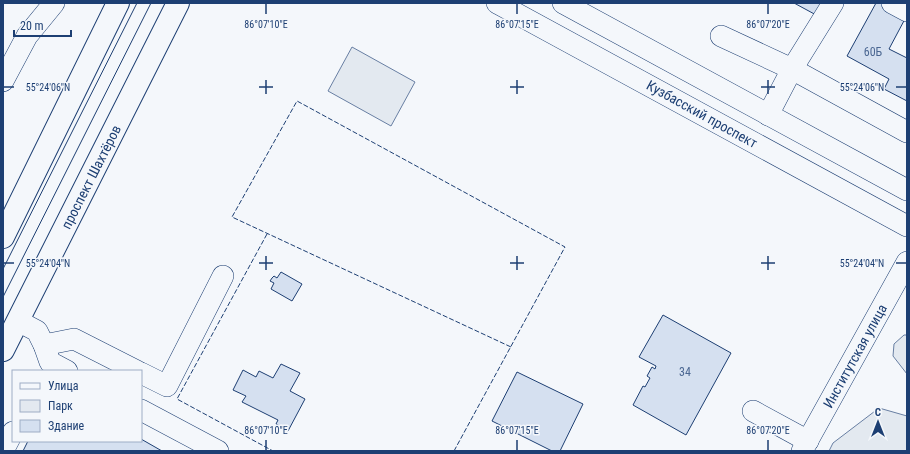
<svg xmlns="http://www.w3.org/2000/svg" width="910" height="454" font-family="'Roboto Condensed',sans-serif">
  <rect width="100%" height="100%" fill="#f4f7fb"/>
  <g fill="#e3e9f0" stroke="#687fa3">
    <path d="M352 47 415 82 391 126 328 91Z"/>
    <path d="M904 335H907V374L893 356 894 344Z"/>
    <path d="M879 408 907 416V451H829L833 443Z"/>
  </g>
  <g fill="#d5e0f0" stroke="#1d3f73">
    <path d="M794 3H825L818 16Z"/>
    <path d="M876 3H881L906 17 889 49 907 58V101L884 89 889 79 847 56Z"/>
    <path d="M281 272 302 284 292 301 271 289 274 283 270 281 272 278 274 276 277 278Z"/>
    <path d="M663 315 731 353 686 435 633 405 643 386 645 387 650 378 647 376 652 367 655 369 656 366 639 357Z"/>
    <path d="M281 364 300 373 290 391 305 399 288 431 276 424 278 420 242 402 246 396 233 390 243 370 256 377 259 371 273 378Z"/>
    <path d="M517 372 583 404 560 451H552L492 421Z"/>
    <path d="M141 439 162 451H23L28 441H141Z"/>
  </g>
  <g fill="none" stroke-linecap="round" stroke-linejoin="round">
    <defs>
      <g id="minor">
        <path d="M497 3 907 226"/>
        <path d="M563 3 907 190"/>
        <path d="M892 3 907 11"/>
        <path d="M721 36 792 69 907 132"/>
        <path d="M3 81 27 36 54 3"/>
        <path d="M768 115 792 69 833 3"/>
        <path d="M18 321 37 331 44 345 50 362 67 371"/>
        <path d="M44 345 74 339 137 371"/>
        <path d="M141 373 167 386 223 276"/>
        <path d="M141 410 218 451"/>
        <path d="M753 411 808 441"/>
        <path d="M3 451 13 432"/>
        <path d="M802 451 907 262"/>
      </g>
      <g id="major">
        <path d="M3 237 118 3"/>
        <path d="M3 350 178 3"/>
      </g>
    </defs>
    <use href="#minor" stroke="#1d3f73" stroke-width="22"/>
    <use href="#major" stroke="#1d3f73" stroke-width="24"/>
    <use href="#minor" stroke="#f4f7fb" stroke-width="21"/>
    <use href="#major" stroke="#f4f7fb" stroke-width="22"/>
    <g stroke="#1d3f73" stroke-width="1">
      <path d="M3 269 137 3"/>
      <path d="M3 297 151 3"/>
    </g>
    <g stroke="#1d3f73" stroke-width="1" stroke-dasharray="5 2" stroke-linecap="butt">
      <path d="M267 234 177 399 273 451"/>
      <path d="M454 451 565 247 297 101 232 217 511 347"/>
    </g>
  </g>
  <path fill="none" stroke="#1d3f73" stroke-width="1.5" d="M266 4V14M517 4V14M768 4V14M266 80V94M517 80V94M768 80V94M4 87H14M259 87H273M510 87H524M761 87H775M896 87H906M266 256V270M517 256V270M768 256V270M4 263H14M259 263H273M510 263H524M761 263H775M896 263H906M266 440V450M517 440V450M768 440V450"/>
  <g text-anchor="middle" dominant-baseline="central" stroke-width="3" stroke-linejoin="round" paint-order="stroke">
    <g font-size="12" fill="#4b6792">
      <text x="873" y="52">60Б</text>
      <text x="685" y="372">34</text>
    </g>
    <g font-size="14" fill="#1d3f73" stroke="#f4f7fb">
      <text transform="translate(702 114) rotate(29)">Кузбасский проспект</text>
      <text transform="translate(91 177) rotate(-63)">проспект Шахтёров</text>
      <text transform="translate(855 356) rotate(-61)">Институтская улица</text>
    </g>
  </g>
  <g font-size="10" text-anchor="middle" fill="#1d3f73" stroke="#f4f7fb" stroke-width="3" stroke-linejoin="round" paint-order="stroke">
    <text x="266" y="28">86°07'10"E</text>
    <text x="517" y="28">86°07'15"E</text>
    <text x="768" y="28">86°07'20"E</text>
    <text x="48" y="91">55°24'06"N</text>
    <text x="862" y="91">55°24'06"N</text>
    <text x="48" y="267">55°24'04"N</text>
    <text x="862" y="267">55°24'04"N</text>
    <text x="266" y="434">86°07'10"E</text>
    <text x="517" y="434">86°07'15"E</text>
    <text x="768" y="434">86°07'20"E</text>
  </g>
  <rect width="910" height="454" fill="none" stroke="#1d3f73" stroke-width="8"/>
  <rect x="12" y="370" width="130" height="72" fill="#f4f7fb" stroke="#9eadc5"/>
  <rect x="20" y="383" width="20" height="6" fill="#f4f7fb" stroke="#9eadc5"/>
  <text x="48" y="390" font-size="12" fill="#1d3f73">Улица</text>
  <rect x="20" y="400" width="20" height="12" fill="#e3e9f0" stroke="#9eadc5"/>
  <text x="48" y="410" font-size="12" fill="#1d3f73">Парк</text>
  <rect x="20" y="420" width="20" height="12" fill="#d5e0f0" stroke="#9eadc5"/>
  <text x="48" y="430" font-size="12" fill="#1d3f73">Здание</text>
  <g transform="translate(878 422)" stroke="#f4f7fb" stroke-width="3" paint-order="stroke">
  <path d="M0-3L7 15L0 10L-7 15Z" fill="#1d3f73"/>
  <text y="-6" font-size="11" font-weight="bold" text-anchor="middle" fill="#1d3f73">С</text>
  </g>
  <path d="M14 30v6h57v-6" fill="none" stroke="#1d3f73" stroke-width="2"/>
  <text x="20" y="30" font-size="12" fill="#1d3f73" stroke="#f4f7fb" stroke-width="3" paint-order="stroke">20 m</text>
</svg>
